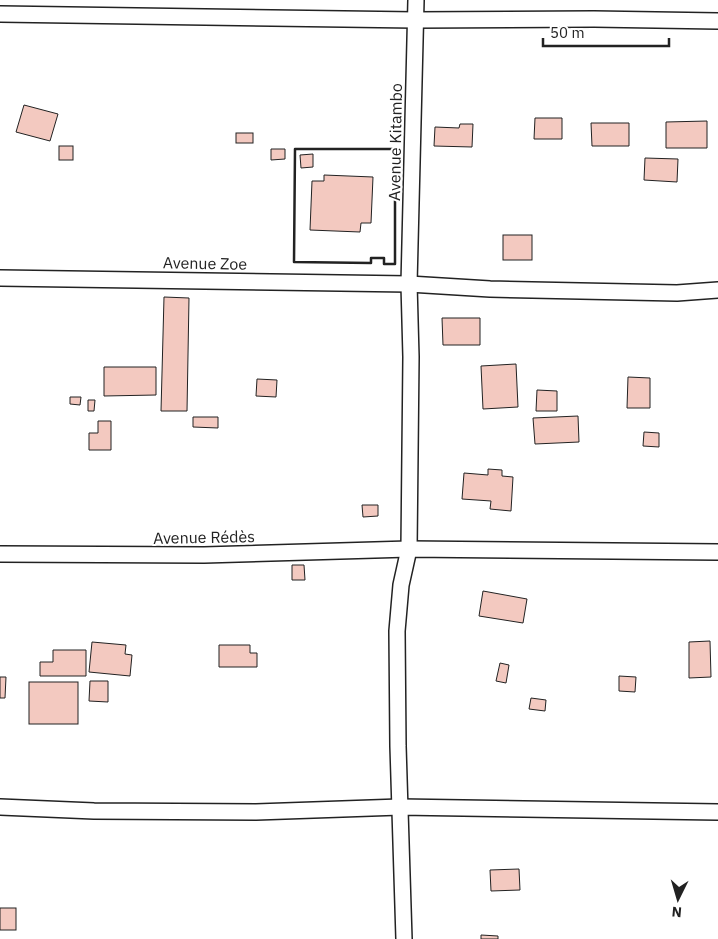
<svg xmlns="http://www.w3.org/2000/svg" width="718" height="939" font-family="'IBM Plex Sans',sans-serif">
  <rect width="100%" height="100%" fill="#fff"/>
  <g fill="#f3c9c0" stroke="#222">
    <path d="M24 105 58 114 50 141 16 132Z"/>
    <path d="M535 118H562V139H534Z"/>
    <path d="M707 121V148H666V122Z"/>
    <path d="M591 123H629V146H592Z"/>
    <path d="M460 124H473L472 147 434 146 435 127 459 128Z"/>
    <rect x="236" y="133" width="17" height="10"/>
    <rect x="59" y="146" width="14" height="14"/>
    <path d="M271 149H285V159L271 160Z"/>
    <path d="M313 154V167L301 168 300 155Z"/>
    <path d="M645 158 678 159 677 182 644 180Z"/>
    <path d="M324 175 373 177 371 223H361L360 232 310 230 312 181H324Z"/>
    <rect x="503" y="235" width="29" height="25"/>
    <path d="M164 297 189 298 187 411H161Z"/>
    <path d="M442 318H480V345H443Z"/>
    <path d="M516 364 518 407 483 409 481 366Z"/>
    <path d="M104 367H156V395L104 396Z"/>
    <path d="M628 377 650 378V408H627Z"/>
    <path d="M257 379 277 380 276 397 256 396Z"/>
    <path d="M537 390 557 391V411H536Z"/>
    <path d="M70 397H81L80 405 70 404Z"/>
    <path d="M88 400H95L94 411H88Z"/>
    <path d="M578 416 579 442 535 444 533 418Z"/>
    <path d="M193 417H218V428L193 427Z"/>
    <path d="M98 421H111V450H89V433H98Z"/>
    <path d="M644 432 659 433V447L643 446Z"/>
    <path d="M488 469 502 470V476L513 477 511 511 490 509 491 501 462 499 464 473 488 475Z"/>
    <path d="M362 505H378V516L363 517Z"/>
    <path d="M292 565H304L305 580H292Z"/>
    <path d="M483 591 527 599 523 623 479 616Z"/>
    <path d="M710 641 711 677 689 678V642Z"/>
    <path d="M92 642 126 645 125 654 132 655 130 676 89 672Z"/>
    <path d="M219 645H250V653H257V667H219Z"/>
    <path d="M53 650H86V676H40V662H53Z"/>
    <path d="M500 663 509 665 506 683 496 681Z"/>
    <path d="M619 676 636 677 635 692 619 691Z"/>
    <path d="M0 677H6L5 698H0Z"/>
    <path d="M90 681H108V702L89 701Z"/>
    <rect x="29" y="682" width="49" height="42"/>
    <path d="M531 698 546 700 545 711 529 709Z"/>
    <path d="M519 869 520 890 491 891 490 870Z"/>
    <rect x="0" y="908" width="16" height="22"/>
    <path d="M481 935 498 936V939H481Z"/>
  </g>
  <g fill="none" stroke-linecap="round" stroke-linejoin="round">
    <defs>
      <g id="street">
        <path d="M0 14 415 20 594 19 718 21"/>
        <path d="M0 278 409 284 490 289 677 293 718 290"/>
        <path d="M0 554 204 555 409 549 718 552"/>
        <path d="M0 807 94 811 256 812 400 807 718 812"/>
        <path d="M404 939 398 746 397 631 401 585 409 549 411 357 409 284 416 0"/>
      </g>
    </defs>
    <use href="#street" stroke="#222" stroke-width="18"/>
    <use href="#street" stroke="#fff" stroke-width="15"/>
    <path stroke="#222" stroke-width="2.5" d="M295 149H395V264H384V258H371V263L294 262Z"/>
  </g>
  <g text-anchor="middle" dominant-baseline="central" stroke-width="4" stroke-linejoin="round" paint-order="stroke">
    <g font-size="16" fill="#222" stroke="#fff">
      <text transform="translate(395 142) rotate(-89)">Avenue Kitambo</text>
      <text transform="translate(205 263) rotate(1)">Avenue Zoe</text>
      <text transform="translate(204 537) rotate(-1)">Avenue Rédès</text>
    </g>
  </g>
  <g transform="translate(678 899) rotate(185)" stroke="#ffffff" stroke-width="4" paint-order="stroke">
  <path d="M0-4L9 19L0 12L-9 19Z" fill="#222222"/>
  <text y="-8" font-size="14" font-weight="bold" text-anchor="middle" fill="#222222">N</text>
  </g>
  <path d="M543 38v8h126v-8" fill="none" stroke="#222222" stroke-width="2.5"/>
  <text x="550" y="38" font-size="15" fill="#222222" stroke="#ffffff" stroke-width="4" paint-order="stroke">50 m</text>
</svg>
